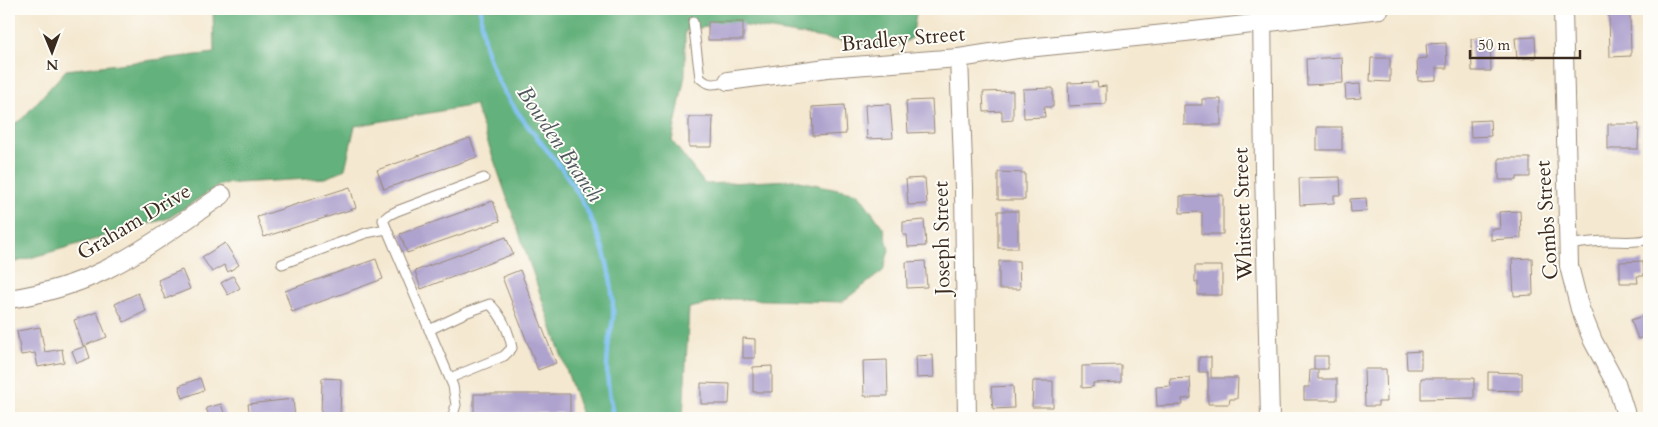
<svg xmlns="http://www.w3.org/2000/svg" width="1658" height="427" font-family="Cardo,serif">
  <rect width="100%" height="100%" fill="#fdfcf7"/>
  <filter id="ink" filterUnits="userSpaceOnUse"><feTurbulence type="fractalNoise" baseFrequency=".02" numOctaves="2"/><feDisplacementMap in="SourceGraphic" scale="10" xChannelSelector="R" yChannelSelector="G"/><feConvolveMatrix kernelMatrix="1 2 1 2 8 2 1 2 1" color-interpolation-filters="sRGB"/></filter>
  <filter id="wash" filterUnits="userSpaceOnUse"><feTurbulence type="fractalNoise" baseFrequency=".0096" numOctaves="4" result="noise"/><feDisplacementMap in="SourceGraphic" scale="20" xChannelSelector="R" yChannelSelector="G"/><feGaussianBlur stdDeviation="1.12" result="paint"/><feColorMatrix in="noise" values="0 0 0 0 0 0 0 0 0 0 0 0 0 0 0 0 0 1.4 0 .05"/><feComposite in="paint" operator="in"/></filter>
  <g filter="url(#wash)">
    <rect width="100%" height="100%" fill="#f4e8d0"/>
    <path fill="#63b17b" stroke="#4f6e4c" d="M213 9H917L912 38 893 49 727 23 685 31V75L672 141 705 184 794 180 858 193 884 229 889 250 883 271 842 302 731 299 689 308 683 418H583L475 105 355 126 345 169 326 178 221 184 169 218 9 264V127L22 119 66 70 214 53Z"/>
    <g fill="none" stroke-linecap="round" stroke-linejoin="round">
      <path stroke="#7cbef1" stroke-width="4.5" d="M481 9C481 78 522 117 561 168 579 192 593 221 603 249 610 271 614 297 613 320 612 326 610 333 609 339 608 349 607 359 607 369 607 385 611 402 613 418"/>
    </g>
    <g id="blocks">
      <g fill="#aea2ce">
        <path d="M1609 12H1630L1631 56 1610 57Z"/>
        <rect x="708" y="22" width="35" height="18"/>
        <path d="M1535 37 1536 58 1517 59 1515 38Z"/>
        <path d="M1490 38 1491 71H1472L1471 39Z"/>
        <path d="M1446 43 1447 68H1436V80L1418 81 1417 59 1427 58 1426 44Z"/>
        <path d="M1342 57 1343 83 1307 85 1306 59Z"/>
        <path d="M1371 58H1390V82L1370 81Z"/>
        <path d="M1097 82 1098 87 1106 86V104L1069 106 1068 83Z"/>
        <path d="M1360 84 1361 98 1346 99 1345 85Z"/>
        <path d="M1053 88V107H1044L1045 117 1024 118 1023 89Z"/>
        <path d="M1013 91V120L1002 121V111L984 112 983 92Z"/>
        <path d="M1202 99H1221V125H1184V105H1202Z"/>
        <path d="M932 100 934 132 908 133 906 101Z"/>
        <path d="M890 104 893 138 867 139 865 105Z"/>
        <path d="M844 105 846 134 813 136 812 107Z"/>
        <path d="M689 117H713L712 147H689Z"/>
        <path d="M1490 120 1491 136 1471 137 1470 121Z"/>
        <path d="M1608 124H1639L1638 149H1608Z"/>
        <rect x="1317" y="127" width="25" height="23"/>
        <path d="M470 138 477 157 384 189 377 170Z"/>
        <path d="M1499 158H1530V177H1517V180H1499Z"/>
        <path d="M998 172 1025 173V200H998Z"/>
        <path d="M1340 177 1341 195H1334V203L1300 205 1299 178Z"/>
        <path d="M925 178 927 204 908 205 906 179Z"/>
        <path d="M350 187 356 208 264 237 257 217Z"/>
        <path d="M1223 195V234H1202V212L1180 213V196Z"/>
        <path d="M1366 198 1367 211 1351 212 1350 199Z"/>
        <path d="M493 201 500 221 407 253 400 234Z"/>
        <rect x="998" y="211" width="20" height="37"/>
        <path d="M1520 211 1521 238 1491 240V229H1500L1499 212Z"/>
        <path d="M924 220 926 246 908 247 907 235H903V222Z"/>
        <path d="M506 237 513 254 421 289 415 271Z"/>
        <path d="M225 243 239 265 228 272 224 265 212 272 202 257Z"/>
        <path d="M1532 258 1533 295 1514 296 1512 259Z"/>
        <path d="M376 259 383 279 292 312 285 291Z"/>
        <path d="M925 261 927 287 907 288 906 262Z"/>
        <path d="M999 261H1019L1020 289H999Z"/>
        <path d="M1643 261 1644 276H1637L1638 283H1620V262Z"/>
        <path d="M1195 266H1222V295H1198V282H1195Z"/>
        <path d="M182 270 190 289 165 299 158 280Z"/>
        <path d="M520 270 556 363 538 370 502 277Z"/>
        <path d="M233 276 240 288 228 295 221 283Z"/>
        <path d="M138 293 146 311 124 322 115 304Z"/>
        <path d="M97 312 107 337 83 346 74 320Z"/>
        <path d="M1649 314V335L1638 339 1631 320Z"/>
        <path d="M40 327 45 352 62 349 64 362 38 367 35 353 21 355 17 331Z"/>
        <path d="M743 338 755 339V358H743Z"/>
        <path d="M86 346 90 358 77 363 72 351Z"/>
        <path d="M1421 351V369H1407L1406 352Z"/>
        <path d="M933 355 934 377 917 378 916 356Z"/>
        <rect x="1314" y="356" width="14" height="13"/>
        <path d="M1199 357H1211V378H1238L1237 399H1230L1229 404H1208V372H1199Z"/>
        <path d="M887 360 888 396H864L863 361Z"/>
        <path d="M1121 365V382L1093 383V387L1082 388V366Z"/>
        <path d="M772 366V392H753V367Z"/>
        <path d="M1364 369H1386L1387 402H1378V406H1365Z"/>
        <path d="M1310 370H1318V379H1337V400H1304V387H1309Z"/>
        <path d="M1488 372 1522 373V391L1488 390Z"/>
        <path d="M200 378 204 390 183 398 179 386Z"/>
        <path d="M322 378 341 379 340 418H321Z"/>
        <path d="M1190 378 1191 398 1182 399 1183 405 1157 406 1156 387 1171 386 1170 379Z"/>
        <path d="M1421 378H1474V398L1421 399Z"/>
        <path d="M1033 381H1053V407H1032Z"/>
        <path d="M701 383 730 384 729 404H701Z"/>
        <path d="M1013 386 1014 408 993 409 991 387Z"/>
        <path d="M474 394H570V413L474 414Z"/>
        <path d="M293 399 295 418H250L248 404Z"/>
        <path d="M221 404 226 418H210L206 408Z"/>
      </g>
    </g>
  </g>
  <g filter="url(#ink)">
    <use href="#blocks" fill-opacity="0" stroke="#988977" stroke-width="1"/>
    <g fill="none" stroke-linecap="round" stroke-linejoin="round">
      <defs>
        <g id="service">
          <path d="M693 22 700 78C710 87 716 84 728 81"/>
          <path d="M1568 245C1581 243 1595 241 1609 241 1623 241 1636 243 1649 239"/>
          <path d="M282 264 366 233 386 229"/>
          <path d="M429 330 465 313 490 304C503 317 509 331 512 348L504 356 450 378"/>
          <path d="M452 418 456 405 453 386 383 220 389 215 397 211 484 178"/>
        </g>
        <g id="minor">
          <path d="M1262 9 1264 171 1270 418"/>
          <path d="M1563 9 1569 266 1580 309 1593 341 1617 386 1627 418"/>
          <path d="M959 58 964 188 967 418"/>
          <path d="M728 81 827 68 959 58 1017 49 1185 32 1380 9"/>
          <path d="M9 299C42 294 75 285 105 270 146 250 184 221 222 195"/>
        </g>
      </defs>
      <use href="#service" stroke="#988977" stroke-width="11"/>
      <use href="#minor" stroke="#988977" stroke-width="20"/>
      <use href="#service" stroke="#fff" stroke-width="9"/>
      <use href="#minor" stroke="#fff" stroke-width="18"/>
    </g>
  </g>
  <g text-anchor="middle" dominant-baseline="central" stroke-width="4" stroke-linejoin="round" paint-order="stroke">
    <g font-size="21" fill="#3b2a1e" stroke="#fdfcf7">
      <text transform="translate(903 39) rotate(-5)">Bradley Street</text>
      <text transform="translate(1243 214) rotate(-92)">Whitsett Street</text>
      <text transform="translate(1547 220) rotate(-94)">Combs Street</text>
      <text transform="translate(134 222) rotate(-31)">Graham Drive</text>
      <text transform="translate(942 238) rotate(-91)">Joseph Street</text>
    </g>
    <g font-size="22" font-style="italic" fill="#4e565d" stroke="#fdfcf7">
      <text transform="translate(560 144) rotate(56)">Bowden Branch</text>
    </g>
  </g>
  <rect width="1658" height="427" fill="none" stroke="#fdfcf7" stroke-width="30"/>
  <g transform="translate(52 52) rotate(179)" stroke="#fdfcf7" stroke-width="4" paint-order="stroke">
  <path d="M0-4L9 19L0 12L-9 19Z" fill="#3b2a1e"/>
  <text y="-8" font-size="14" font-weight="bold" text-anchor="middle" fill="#3b2a1e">N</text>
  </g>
  <path d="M1470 50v8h110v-8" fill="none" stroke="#3b2a1e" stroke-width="2.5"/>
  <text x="1478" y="50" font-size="15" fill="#3b2a1e" stroke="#fdfcf7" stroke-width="4" paint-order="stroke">50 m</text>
</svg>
